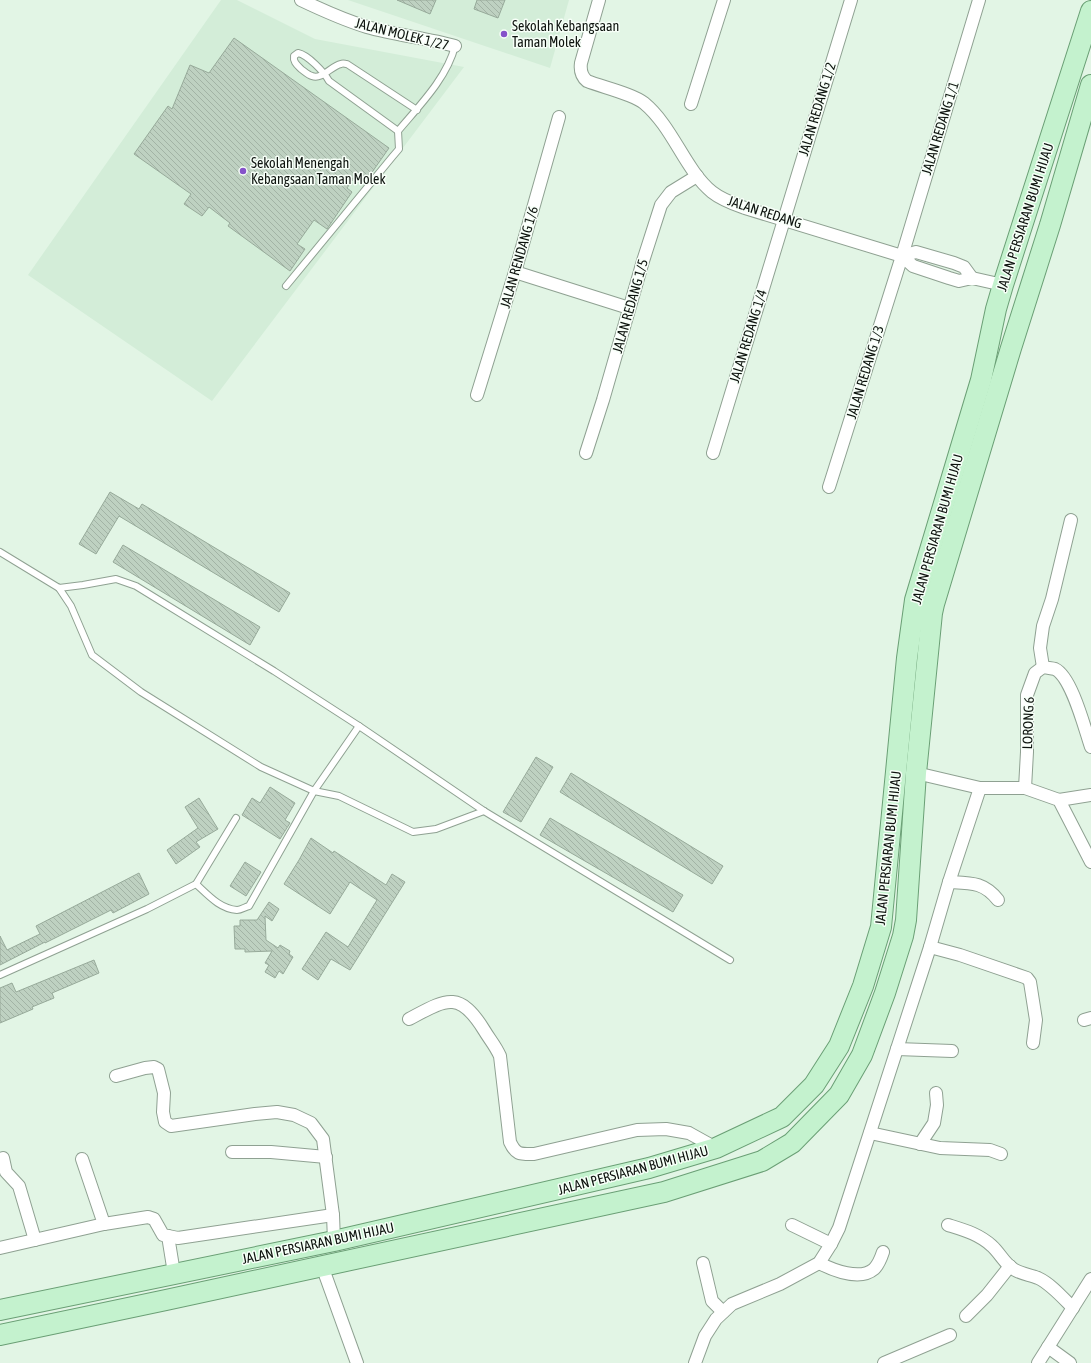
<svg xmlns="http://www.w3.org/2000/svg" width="1091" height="1363" font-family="'Asap Condensed',sans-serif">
  <defs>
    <pattern id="building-back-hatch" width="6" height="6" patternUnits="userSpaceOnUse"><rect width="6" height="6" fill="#bed1c1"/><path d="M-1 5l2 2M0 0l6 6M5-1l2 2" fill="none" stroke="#a2b3a5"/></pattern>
  </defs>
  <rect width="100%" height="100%" fill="#e2f5e5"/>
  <g fill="#d3edd8">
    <path d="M221 0H237L315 39 464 67 212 401 28 275Z"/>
    <path d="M348 0H569L550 68Z"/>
  </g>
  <g fill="url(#building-back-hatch)" stroke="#97aa9a">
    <path d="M397 0H436L430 14Z"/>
    <path d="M477 0H505L498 18 474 9Z"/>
    <path d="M234 38 389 148 368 178 358 172 347 188 352 192 327 229 314 220 297 244 305 249 290 271 228 226 230 223 209 207 202 216 184 204 191 194 134 154 168 106 172 109 190 65 209 73Z"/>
    <path d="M110 492 139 509 142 504 290 593 279 612 119 516 96 554 79 544Z"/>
    <path d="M123 545 260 627 250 645 113 562Z"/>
    <path d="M536 757 553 767 521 822 503 812Z"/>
    <path d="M571 773 723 866 712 884 560 792Z"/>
    <path d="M270 787 295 803 285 820 290 823 280 839 242 815 252 798 260 803Z"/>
    <path d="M199 798 218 829 196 842 200 847 176 864 167 850 198 828 185 807Z"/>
    <path d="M550 818 683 895 673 912 540 835Z"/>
    <path d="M311 838 333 853 334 851 386 885 392 874 405 882 350 970 331 959 318 980 302 969 326 932 348 947 377 900 350 882 330 914 284 884 299 860Z"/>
    <path d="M245 862 261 872 246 896 230 886Z"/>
    <path d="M139 873 149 894 113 913 111 910 45 943V942L0 965V936L7 950 40 934 36 926Z"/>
    <path d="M269 902 279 909 272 921 265 916 266 940 278 948 280 945 290 951 289 954 293 957 283 974 279 971 275 978 265 972 269 965 265 963 272 951 245 952V949H235L234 926H240V920H257Z"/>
    <path d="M94 960 99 973 52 993 54 998 32 1007 33 1009 0 1023V988L12 983 16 992Z"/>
  </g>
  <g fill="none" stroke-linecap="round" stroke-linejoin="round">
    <defs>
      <g id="lane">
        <path d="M417 110 347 64C345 64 343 63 341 64 331 66 322 80 312 76 308 75 304 71 301 69 297 65 293 62 294 56L298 53C308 55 324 72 329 81L398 131C419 106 447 78 455 46"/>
        <path d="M286 286 393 156 399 149 398 131"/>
        <path d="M0 552 59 588 83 585 116 579 136 586 274 671 359 726 484 811 730 960"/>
        <path d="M59 588 71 606 92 655 141 692 261 767 314 791 339 796 413 832 436 829 484 811"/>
        <path d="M196 884C208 895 220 909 237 910 241 910 245 907 249 906L314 791 359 726"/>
        <path d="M0 975 147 909 196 884 236 818"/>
      </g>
      <g id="street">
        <path d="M301 0C322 10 344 20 367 27 395 35 426 38 455 46"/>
        <path d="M599 0 581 63C580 70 581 76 587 81 602 87 633 94 644 103 673 127 685 170 712 192 722 200 734 204 745 208L902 256 913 266 949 278 959 281 972 278 1003 285"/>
        <path d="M691 104 724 0"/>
        <path d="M902 256 916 252 954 263 964 267 972 278"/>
        <path d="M515 272 629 308"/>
        <path d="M477 395 515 272 559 117"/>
        <path d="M586 453 603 400 643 261 661 205 671 192 697 176"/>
        <path d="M713 453 851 0"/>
        <path d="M829 487 902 256 979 0"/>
        <path d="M1043 667 1040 648 1043 626 1052 599 1071 520"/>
        <path d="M916 773 980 788H1025L1059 800 1091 862"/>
        <path d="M1025 788 1027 752V695L1035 673 1043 667C1047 668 1052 668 1055 669 1072 677 1085 730 1091 747"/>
        <path d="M1059 800 1091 795"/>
        <path d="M949 882C971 883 984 882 998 900"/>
        <path d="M930 947 960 955 1027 978 1030 982 1036 1020 1033 1043"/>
        <path d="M409 1019C445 1000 459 989 484 1030 490 1040 495 1045 500 1056L510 1142C516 1155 520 1154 534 1154L637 1130 666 1129 689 1133 716 1148"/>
        <path d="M1084 1020 1091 1018"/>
        <path d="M897 1049 952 1051"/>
        <path d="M116 1076 145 1068 154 1067 158 1069 164 1093 163 1112 165 1122 171 1126 255 1114 277 1112 294 1115 311 1123 323 1139 333 1215 334 1241"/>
        <path d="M870 1133 940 1148 990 1150 1001 1154"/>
        <path d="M920 1144 934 1123 937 1105 936 1093"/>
        <path d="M232 1152H271L326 1157"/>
        <path d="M3 1158 6 1172 19 1186 35 1240"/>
        <path d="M82 1159 104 1224"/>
        <path d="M792 1225 831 1244"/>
        <path d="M948 1225C964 1230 979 1234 992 1246 1000 1253 1005 1265 1015 1270 1022 1274 1031 1275 1038 1278 1051 1284 1063 1298 1073 1308"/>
        <path d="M168 1236 174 1273"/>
        <path d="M0 1248 104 1224 148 1217 154 1219 163 1235 178 1238 333 1215"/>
        <path d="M703 1263 712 1301 723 1312"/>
        <path d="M819 1263C833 1270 860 1281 874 1269 879 1264 881 1258 883 1252"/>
        <path d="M322 1266 357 1363"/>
        <path d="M966 1316 987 1295 1010 1266"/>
        <path d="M1048 1347 1070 1363"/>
        <path d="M695 1363 705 1336 716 1319 732 1304 780 1284 819 1263 831 1244 839 1228 930 947 949 882 980 788"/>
        <path d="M884 1363 950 1335"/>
        <path d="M1038 1363 1091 1279"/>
      </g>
      <g id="primary">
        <path d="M0 1310 334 1241 649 1168 716 1148 782 1117 814 1085 839 1046 863 986 881 927 907 658 915 600 981 380 996 309 1003 285 1091 11"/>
        <path d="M0 1335 166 1300 664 1192 762 1161 792 1143 839 1095 862 1055 885 993 903 936 906 920 916 773 932 613 934 604 1011 348 1050 225 1091 85"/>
      </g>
    </defs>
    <use href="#lane" stroke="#8fa192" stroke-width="8"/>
    <use href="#street" stroke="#8fa192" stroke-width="14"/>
    <use href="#primary" stroke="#6a9f75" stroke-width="22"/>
    <use href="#lane" stroke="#fff" stroke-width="6"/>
    <use href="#street" stroke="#fff" stroke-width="12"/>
    <use href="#primary" stroke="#c4f2ce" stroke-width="20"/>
  </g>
  <g fill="#8552ca" stroke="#f7fff8" stroke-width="1.5">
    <circle cx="504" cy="34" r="4"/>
    <circle cx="243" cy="171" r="4"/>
  </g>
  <g text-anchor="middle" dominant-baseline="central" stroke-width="3" stroke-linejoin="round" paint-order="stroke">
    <g font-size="14" fill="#0d130e" stroke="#f7fff8" text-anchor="start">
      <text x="512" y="26">Sekolah Kebangsaan<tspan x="512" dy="16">Taman Molek</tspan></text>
      <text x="251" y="163">Sekolah Menengah<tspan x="251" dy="16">Kebangsaan Taman Molek</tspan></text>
    </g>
    <g font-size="14" fill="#0d130e" stroke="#f7fff8">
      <text transform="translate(402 34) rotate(14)">JALAN MOLEK 1/27</text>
      <text transform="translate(817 109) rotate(-73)">JALAN REDANG 1/2</text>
      <text transform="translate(940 128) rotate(-73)">JALAN REDANG 1/1</text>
      <text transform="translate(765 212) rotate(18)">JALAN REDANG</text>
      <text transform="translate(1025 217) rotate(-72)">JALAN PERSIARAN BUMI HIJAU</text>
      <text transform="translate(519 257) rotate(-74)">JALAN RENDANG 1/6</text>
      <text transform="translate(630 306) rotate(-74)">JALAN REDANG 1/5</text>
      <text transform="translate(748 336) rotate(-73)">JALAN REDANG 1/4</text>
      <text transform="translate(865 372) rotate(-73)">JALAN REDANG 1/3</text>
      <text transform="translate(937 529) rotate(-74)">JALAN PERSIARAN BUMI HIJAU</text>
      <text transform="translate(1028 723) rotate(-88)">LORONG 6</text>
      <text transform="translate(888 848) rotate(-84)">JALAN PERSIARAN BUMI HIJAU</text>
      <text transform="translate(633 1170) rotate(-15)">JALAN PERSIARAN BUMI HIJAU</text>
      <text transform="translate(318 1243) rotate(-12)">JALAN PERSIARAN BUMI HIJAU</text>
    </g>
  </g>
</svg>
